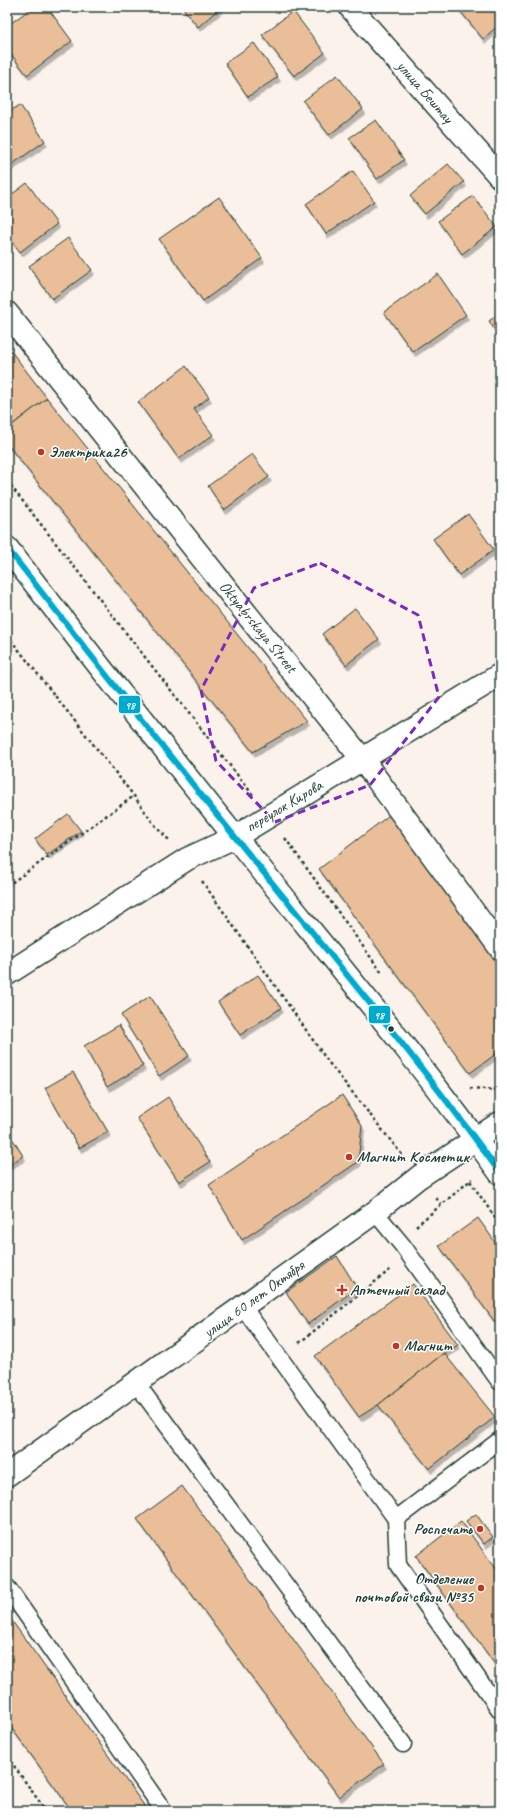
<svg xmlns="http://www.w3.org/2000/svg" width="507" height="1818" font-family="Caveat,sans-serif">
  <defs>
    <filter id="shadow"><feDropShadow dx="2.5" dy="4.5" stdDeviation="0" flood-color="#0004"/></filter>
  </defs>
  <rect width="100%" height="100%" fill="#fbf2eb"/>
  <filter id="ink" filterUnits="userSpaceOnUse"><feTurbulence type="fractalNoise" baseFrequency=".025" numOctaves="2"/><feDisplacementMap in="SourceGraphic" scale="8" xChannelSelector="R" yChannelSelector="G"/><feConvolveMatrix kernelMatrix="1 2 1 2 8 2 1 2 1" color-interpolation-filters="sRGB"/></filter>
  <g filter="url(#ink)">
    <g fill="#e9be99" stroke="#1f3d34" filter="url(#shadow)">
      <path d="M33 7H47L72 41 27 75 7 49V26Z"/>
      <path d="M182 7H221L198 27Z"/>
      <path d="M457 7H500V24L483 39Z"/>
      <path d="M293 11 325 53 294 76 262 35Z"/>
      <path d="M254 43 278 77 248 97 225 63Z"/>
      <path d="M337 75 363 109 329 135 303 101Z"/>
      <path d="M20 105 45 141 7 168V113Z"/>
      <path d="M376 120 404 160 377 179 349 138Z"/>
      <path d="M448 164 464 182 425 214 410 196Z"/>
      <path d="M353 171 374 201 326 234 306 204Z"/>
      <path d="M27 183 57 224 20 252 7 235V198Z"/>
      <path d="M473 196 497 227 462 254 438 221Z"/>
      <path d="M219 197 262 258 203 301 159 239Z"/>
      <path d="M68 238 92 270 52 299 29 266Z"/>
      <path d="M438 274 466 315 413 352 384 312Z"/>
      <path d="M500 313V338L489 321Z"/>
      <path d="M7 346 47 398 7 429Z"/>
      <path d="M186 366 209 397 194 409 213 435 179 459 138 402Z"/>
      <path d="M47 398 307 721 253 752 7 444V429Z"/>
      <path d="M252 454 269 477 224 510 208 486Z"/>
      <path d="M468 514 494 550 459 575 433 539Z"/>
      <path d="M355 608 379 639 346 665 322 634Z"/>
      <path d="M7 661 11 667 7 670Z"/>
      <path d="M392 813 500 968V1051L470 1073 319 869Z"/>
      <path d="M68 814 81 831 47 855 35 839Z"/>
      <path d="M258 975 281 1008 240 1035 218 1002Z"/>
      <path d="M150 996 189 1056 159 1076 121 1015Z"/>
      <path d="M119 1025 143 1066 107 1087 84 1046Z"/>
      <path d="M73 1072 108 1132 79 1148 45 1088Z"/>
      <path d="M342 1095 362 1126 358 1162 242 1240 209 1185Z"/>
      <path d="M168 1097 210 1162 179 1182 137 1118Z"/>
      <path d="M7 1130 23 1156 7 1166Z"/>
      <path d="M478 1218 500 1249V1329L439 1246Z"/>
      <path d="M337 1256 357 1288 308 1324 286 1292Z"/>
      <path d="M413 1284 458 1345 444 1353 378 1405 359 1417 315 1356Z"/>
      <path d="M444 1353 495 1417 429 1469 378 1405Z"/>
      <path d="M182 1486 384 1764 339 1797 137 1519Z"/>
      <path d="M476 1514 493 1537 484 1544 466 1521Z"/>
      <path d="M461 1521 500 1574V1671L416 1556Z"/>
      <path d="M7 1614 148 1811H72L7 1722Z"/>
    </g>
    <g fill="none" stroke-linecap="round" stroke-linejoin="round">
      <defs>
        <g id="service">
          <path d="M375 1212 403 1246 500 1382"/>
          <path d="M243 1307 396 1519 500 1440"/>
          <path d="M136 1383 403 1744"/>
          <path d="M396 1519 398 1565 500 1710"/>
          <path d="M7 1587 164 1811"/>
        </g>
        <g id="minor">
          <path d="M350 7 500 177"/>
          <path d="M7 313 362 759 500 948"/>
          <path d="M7 974 187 859 235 837 500 675"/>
          <path d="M7 1475 375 1212 419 1177 500 1123"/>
        </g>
        <path id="secondary" d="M7 548C83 645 158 742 235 837 324 948 417 1057 500 1173"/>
      </defs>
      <use href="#service" stroke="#1f3d34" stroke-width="19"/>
      <use href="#minor" stroke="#1f3d34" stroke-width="25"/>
      <use href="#secondary" stroke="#1f3d34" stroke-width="25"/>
      <g stroke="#1f3d34" stroke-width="2.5" stroke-dasharray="3 3" stroke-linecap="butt">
        <path d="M7 481 253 795"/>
        <path d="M7 635 134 796 153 823 169 840"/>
        <path d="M285 838 382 973"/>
        <path d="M202 881 329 1063 403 1156"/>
        <path d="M7 886 134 796"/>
        <path d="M470 1088 500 1090"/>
        <path d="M470 1181 500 1225"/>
        <path d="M436 1198 441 1204"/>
        <path d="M416 1226 472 1179"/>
        <path d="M299 1343 391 1269"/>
        <path d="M7 1756 46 1811"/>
      </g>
      <use href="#service" stroke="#fff" stroke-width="16"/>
      <use href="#minor" stroke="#fff" stroke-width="22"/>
      <use href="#secondary" stroke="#fff" stroke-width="22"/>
      <defs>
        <path id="bus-1" d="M7 548C83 645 158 742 235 837 324 948 417 1057 500 1173"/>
      </defs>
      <use href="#bus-1" stroke="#fff" stroke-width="9"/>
      <use href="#bus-1" stroke="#00a9ce" stroke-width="6"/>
    </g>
  </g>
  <path fill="none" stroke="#7b2cbf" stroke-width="3" stroke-dasharray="8 5" stroke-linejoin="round" d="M320 563 418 615 439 697 370 785 275 822 216 761 201 690 254 588Z"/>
  <g fill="#c8321e" stroke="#fff" stroke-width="1.5">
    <circle cx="41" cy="452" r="4"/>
    <circle cx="349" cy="1157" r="4"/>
    <path d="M340 1284h4v4h4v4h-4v4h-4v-4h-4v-4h4z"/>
    <circle cx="396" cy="1346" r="4"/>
    <circle cx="480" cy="1529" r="4"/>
    <circle cx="481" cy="1588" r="4"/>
  </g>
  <circle fill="#1f3d34" stroke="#fff" stroke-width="1.5" cx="391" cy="1029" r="3.5"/>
  <g text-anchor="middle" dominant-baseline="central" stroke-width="3" stroke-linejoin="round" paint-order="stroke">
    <g font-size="16" fill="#1f3d34" stroke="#fff">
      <text transform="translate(425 92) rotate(49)">улица Бештау</text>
      <text transform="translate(258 627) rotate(51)">Oktyabrskaya Street</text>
      <text transform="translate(284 806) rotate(-31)">переулок Кирова</text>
      <text transform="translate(254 1299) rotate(-36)">улица 60 лет Октября</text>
    </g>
    <g font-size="16" font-weight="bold" fill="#1f3d34" stroke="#fff" text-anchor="start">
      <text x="49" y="452">Электрика26</text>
      <text x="357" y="1157">Магнит Косметик</text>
      <text x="350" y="1290">Аптечный склад</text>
      <text x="404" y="1346">Магнит</text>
      <text x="472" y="1529" text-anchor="end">Роспечать</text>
      <text x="473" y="1579" text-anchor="end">Отделение<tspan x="473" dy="18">почтовой связи №35</tspan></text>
    </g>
  </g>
  <g stroke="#fff" stroke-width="1.5">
    <rect x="118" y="695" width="23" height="19" rx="4" fill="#00a9ce"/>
    <rect x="368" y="1005" width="23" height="19" rx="4" fill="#00a9ce"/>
  </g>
  <g font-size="11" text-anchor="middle" font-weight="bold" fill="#fff">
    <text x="130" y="709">98</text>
    <text x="379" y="1019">98</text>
  </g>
  <rect width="507" height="1818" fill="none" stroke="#fff" stroke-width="24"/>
  <rect x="12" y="12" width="483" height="1794" fill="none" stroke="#1f3d34" stroke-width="1.5" filter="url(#ink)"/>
</svg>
